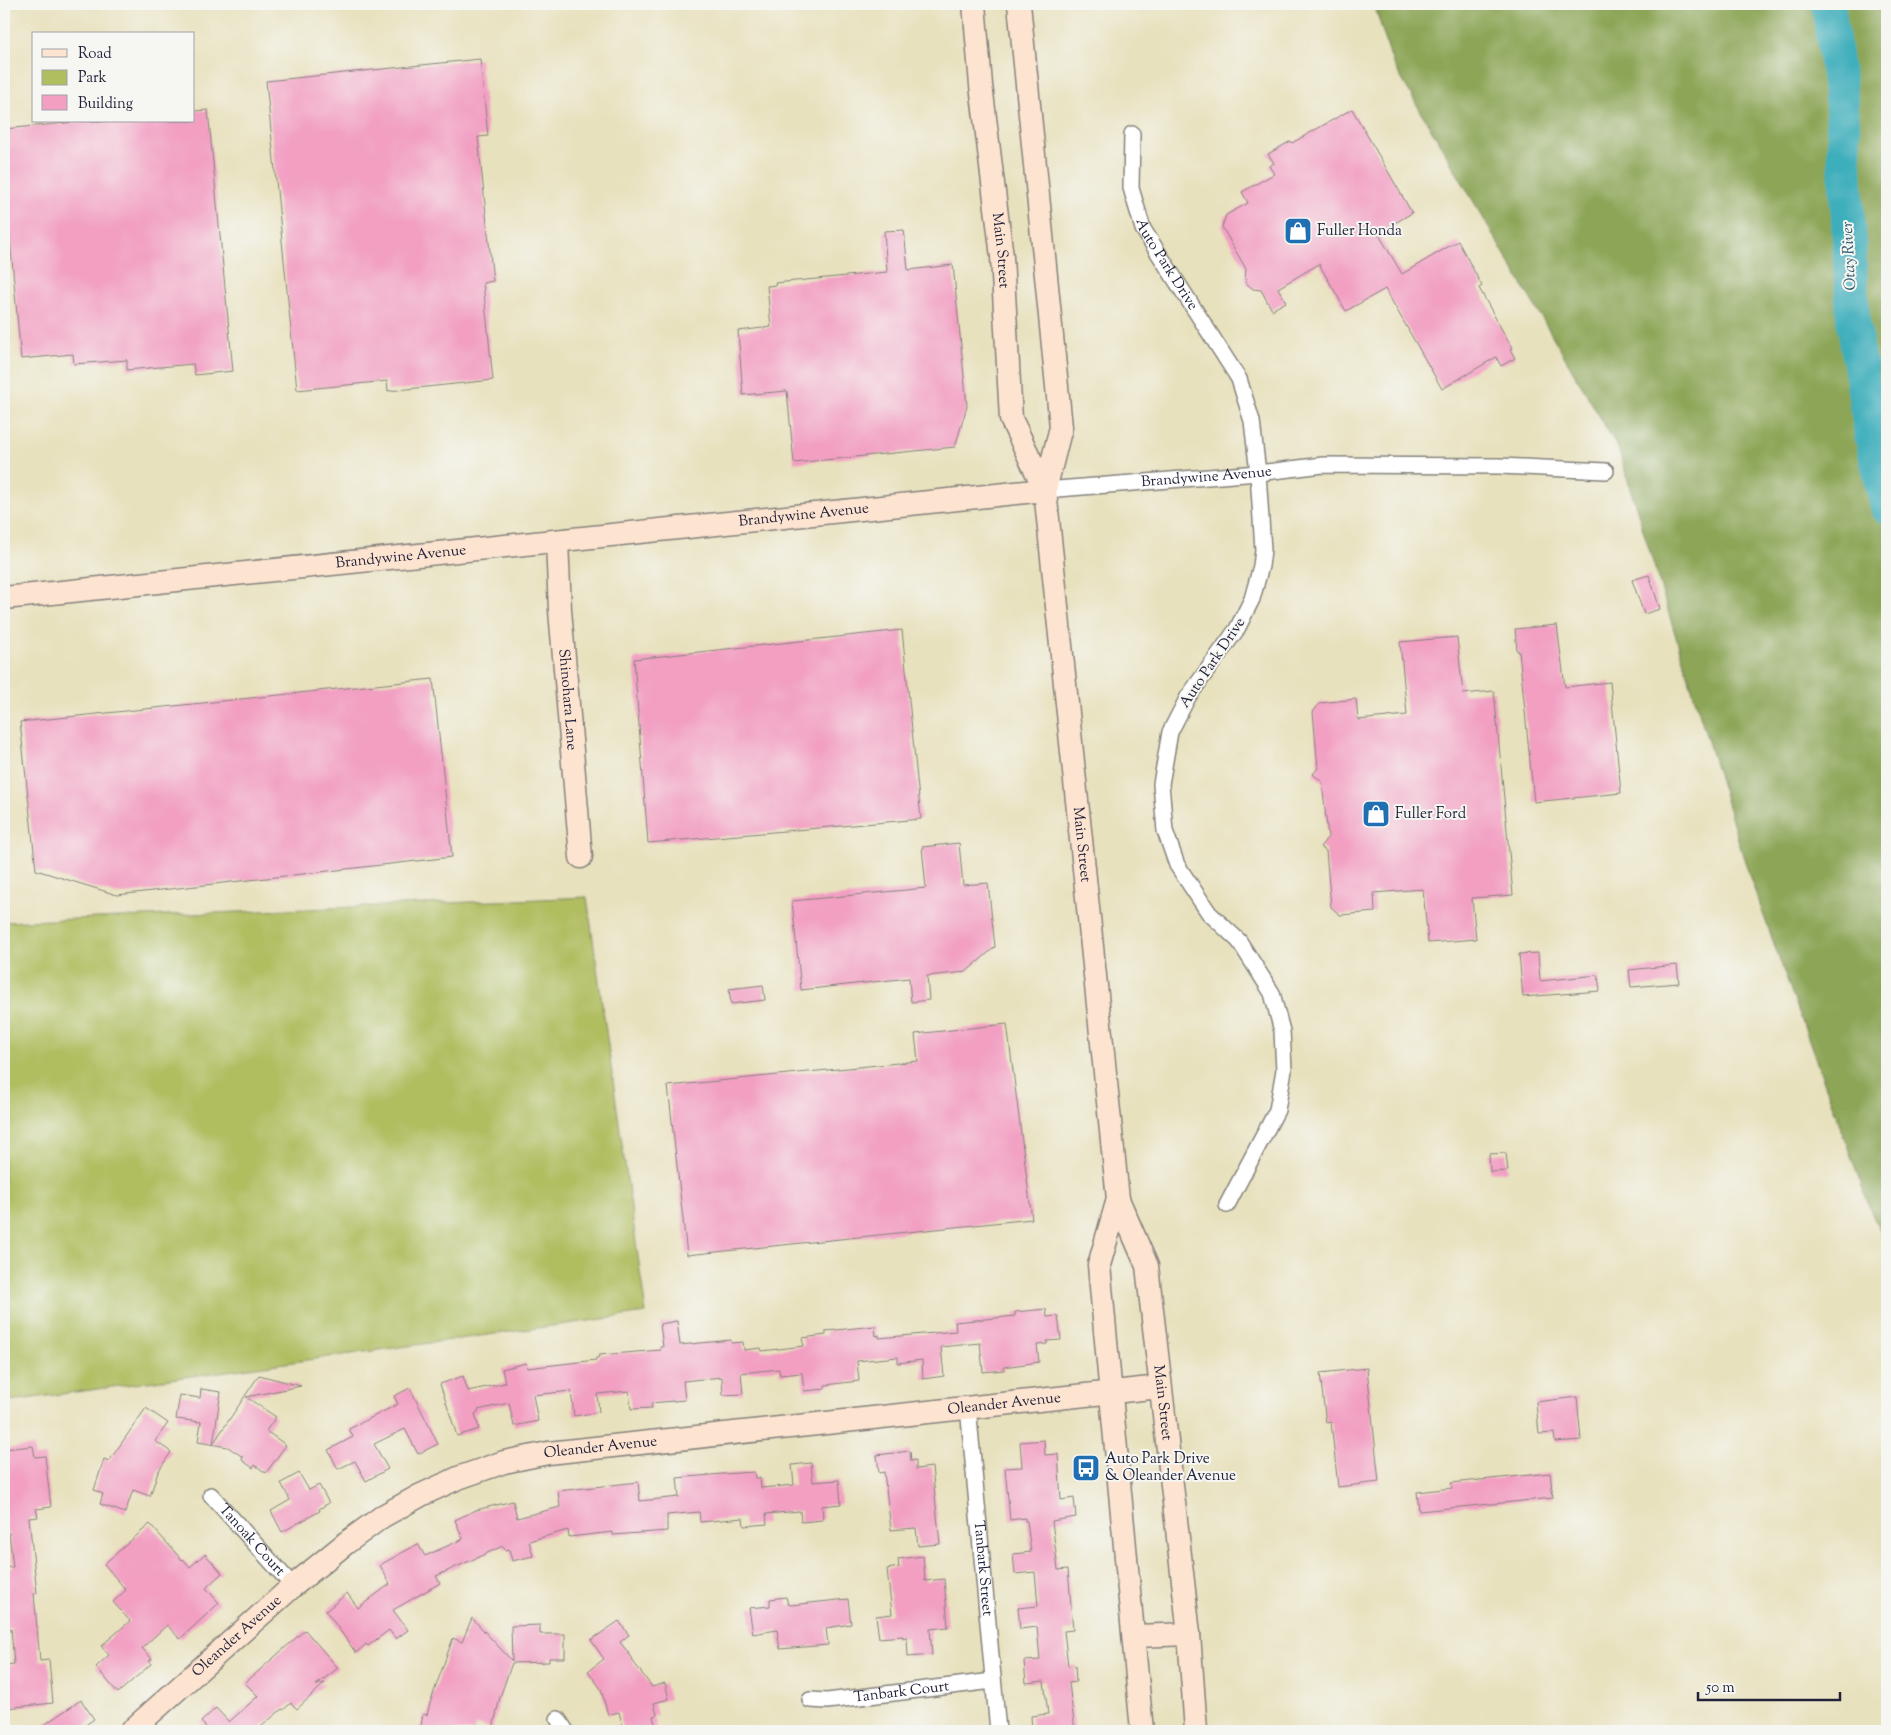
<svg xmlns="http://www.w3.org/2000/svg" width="1891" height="1735" font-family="'Sorts Mill Goudy',serif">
  <rect width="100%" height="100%" fill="#f6f6f2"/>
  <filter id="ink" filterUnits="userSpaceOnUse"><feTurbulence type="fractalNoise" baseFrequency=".02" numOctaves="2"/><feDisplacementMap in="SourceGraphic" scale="10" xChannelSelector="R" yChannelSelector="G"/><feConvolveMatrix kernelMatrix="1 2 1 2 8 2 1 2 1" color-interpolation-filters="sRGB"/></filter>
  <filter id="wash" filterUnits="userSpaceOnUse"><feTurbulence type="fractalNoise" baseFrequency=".0096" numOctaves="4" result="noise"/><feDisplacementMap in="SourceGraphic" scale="20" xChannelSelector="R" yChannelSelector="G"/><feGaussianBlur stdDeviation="1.12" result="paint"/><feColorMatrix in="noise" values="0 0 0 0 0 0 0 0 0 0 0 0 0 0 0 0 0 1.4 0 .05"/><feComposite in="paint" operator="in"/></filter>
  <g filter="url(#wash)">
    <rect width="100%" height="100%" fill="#e8e1bd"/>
    <path fill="#b0be60" stroke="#69704e" d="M587 897 646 1313 4 1402V922Z"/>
    <path fill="#8ca556" stroke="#576448" d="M1374 4H1887V1246L1872 1214 1749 875 1618 448 1393 64Z"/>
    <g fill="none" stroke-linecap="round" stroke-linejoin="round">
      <path stroke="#3eaebb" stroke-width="34" d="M1828 4 1842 105 1853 320 1871 434 1887 507"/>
    </g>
    <g id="blocks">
      <g fill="#f29fc2">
        <path d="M480 59 488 136 478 137 493 281 483 283 493 380 388 391 387 381 297 390 266 81Z"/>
        <path d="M1352 109 1412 213 1378 233 1402 274 1458 241 1482 286 1479 288 1512 348 1510 349 1515 358 1501 366 1496 357 1442 389 1385 289 1346 311 1319 264 1278 288 1286 302 1272 310 1261 290 1253 289 1247 284 1245 278 1246 269 1222 227 1226 215 1248 203 1242 192 1274 174 1269 166 1274 163 1268 154 1291 141 1292 143Z"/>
        <path d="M208 110 233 371 195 375 193 364 127 370V360L74 364 73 354 21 359 4 172V129L86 121H194V111Z"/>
        <path d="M904 230 908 270 953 265 967 406 955 447 794 463 787 391 743 395 738 331 771 327 767 286 776 285 775 283 887 272 884 231Z"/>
        <path d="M1649 575 1660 609 1644 614 1632 580Z"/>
        <path d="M1557 625 1565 687 1610 682 1621 793 1534 802 1519 651H1517L1515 629Z"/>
        <path d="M902 630 921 819 648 843 634 659Z"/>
        <path d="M1457 637 1463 694 1494 691 1513 895 1472 898 1476 939 1428 943 1423 889 1374 893 1375 912 1340 915 1331 907 1326 851 1320 847 1328 837 1322 782 1313 774 1318 768 1313 712 1320 703 1356 699 1358 720 1407 715 1400 642Z"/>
        <path d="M433 679 452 857 117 895 36 870 20 722Z"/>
        <path d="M959 843 963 885 988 883 995 947 966 972 927 976 929 1000 911 1002 909 978 801 990 792 901 926 888 922 847Z"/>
        <path d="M1538 953 1540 981 1598 975 1600 991 1523 997 1519 954Z"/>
        <path d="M1677 965 1679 983 1631 987 1629 970Z"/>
        <path d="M763 985 765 1000 731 1004 729 989Z"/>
        <path d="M1007 1024 1032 1219 687 1255 668 1086 918 1061 915 1034Z"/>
        <path d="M1506 1153 1508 1171 1490 1172 1489 1154Z"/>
        <path d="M1046 1309 1047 1317 1058 1316 1061 1340 1047 1341V1344L1037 1345 1039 1362 1004 1367V1370L983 1372 980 1343 941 1347 944 1376 923 1379 922 1360 898 1363V1357L857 1361 859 1381 825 1385V1389L804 1391 802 1373 780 1375 779 1369 741 1373 743 1394 723 1395 722 1377 683 1381 685 1400 651 1403 652 1408 631 1409 629 1391 597 1394 599 1412 574 1416 571 1391 533 1395 538 1421 514 1426 509 1403 478 1410V1412L475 1414 479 1429 457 1436 440 1384 463 1376 468 1391 505 1383 502 1369 526 1363 527 1368 596 1360V1358L599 1357V1355L661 1350 660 1347H663L660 1324 677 1321 680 1345 731 1340V1343L743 1342 744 1350 761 1348 762 1351 804 1346 802 1338 826 1335V1331L875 1326 876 1336 879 1335V1338L956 1331 955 1322 1015 1316V1312Z"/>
        <path d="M1367 1368 1379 1482 1338 1487 1331 1422 1326 1423 1320 1373Z"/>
        <path d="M259 1375 301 1386 246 1397 276 1417 266 1431 286 1445 266 1473 255 1465 253 1468 242 1460 243 1457 228 1447 198 1442 201 1422 176 1419 180 1395 200 1398 201 1389 221 1392 213 1444Z"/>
        <path d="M410 1388 438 1444 418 1454 405 1429 374 1444 388 1469 366 1481 355 1461 338 1469 328 1450 353 1437 349 1429 398 1404 394 1396Z"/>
        <path d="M1577 1397 1581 1440 1555 1442 1554 1433 1539 1434 1536 1402Z"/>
        <path d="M146 1408 168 1423 155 1441 171 1452 158 1472 150 1496 133 1490 125 1513 100 1504 103 1494 94 1490 104 1459 109 1461Z"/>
        <path d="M1044 1440 1045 1455 1058 1454 1061 1500 1074 1498 1076 1517 1052 1521 1058 1570 1068 1569 1073 1630 1064 1631 1068 1666 1075 1665 1076 1682 1069 1683 1075 1731H1032L1031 1716 1048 1714 1044 1681 1026 1683 1024 1661 1040 1660 1037 1627 1020 1629 1018 1608 1038 1606 1035 1572 1015 1574 1013 1554 1031 1552 1027 1521H1025V1518L1010 1520 1005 1468 1022 1467 1020 1442Z"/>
        <path d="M33 1446 35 1457 45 1456 51 1507 36 1509 38 1517 29 1518 37 1593 34 1594 40 1661 49 1660 53 1703 7 1708 4 1665 14 1664 11 1628 4 1629V1568L13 1567 9 1533H7L4 1507V1449Z"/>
        <path d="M910 1451 911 1461 916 1460V1469L932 1467 940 1544 918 1546 916 1528 891 1530 884 1472 879 1473 877 1455Z"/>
        <path d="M811 1463 813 1482 839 1480 841 1504 822 1506 823 1520 801 1522 800 1511 766 1514 767 1524 744 1526 743 1518 700 1522 699 1512 667 1515V1531L613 1535V1532L569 1537 568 1530 529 1541 533 1556 512 1561 509 1549 505 1550 503 1546 436 1576 440 1583 393 1610 408 1630 396 1639 389 1630 368 1646 366 1644 356 1653 326 1611 347 1593 358 1608 390 1584 380 1565 418 1544 425 1556 463 1539 455 1520 476 1510 513 1501 517 1518 560 1507 558 1491 638 1482 640 1501 679 1497 677 1478 722 1474 754 1472 755 1478H760L761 1488 794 1485 792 1465Z"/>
        <path d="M299 1473 309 1490 319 1485 329 1503 319 1509 320 1511 282 1532 271 1511 290 1500 281 1483Z"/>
        <path d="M1550 1473 1553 1498 1419 1511 1417 1492 1452 1488 1451 1483Z"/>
        <path d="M150 1524 182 1560 183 1559 190 1567 205 1554 222 1573 206 1588 219 1603 180 1639 167 1625 142 1648 152 1659 149 1661 151 1664 118 1693 96 1667 109 1655 101 1646 130 1621 113 1602 126 1590 104 1564Z"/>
        <path d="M923 1556 925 1581 944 1579 948 1627 930 1629 932 1655 908 1657 907 1637 903 1638V1636L879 1638 876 1616 892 1614 887 1569 899 1567 898 1559Z"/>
        <path d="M786 1597 788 1604 791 1605 848 1599 851 1624 826 1628 828 1645 780 1649 777 1630 753 1634 749 1608 770 1606V1599Z"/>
        <path d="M472 1618 512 1661 511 1626 540 1625V1634H565V1658H549V1662L512 1663 500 1697 493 1728 475 1725 474 1731H420L423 1714 427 1715 430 1703 453 1638 462 1642Z"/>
        <path d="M619 1621 629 1635 620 1642 633 1659 632 1660 652 1687 665 1683 669 1699 654 1703 657 1715 653 1716 656 1728 652 1729V1731H624L619 1712 608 1715 601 1689 588 1671 604 1659 591 1640Z"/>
        <path d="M305 1630 338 1668 316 1685 325 1683 297 1709 291 1703 283 1710 282 1709 256 1731H210L201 1722 216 1708 229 1722 258 1696 245 1683Z"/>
        <path d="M81 1700 94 1719 77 1731H35Z"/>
      </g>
    </g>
  </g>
  <g filter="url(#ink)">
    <use href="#blocks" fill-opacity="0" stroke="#85827c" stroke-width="1"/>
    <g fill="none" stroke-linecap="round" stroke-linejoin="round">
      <defs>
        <g id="street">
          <path id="s1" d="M1132 134 1131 188 1143 229 1239 379 1252 421 1258 473 1263 550 1261 566 1252 599 1237 629 1188 697 1170 732 1161 784 1165 831 1177 865 1209 913 1239 941 1272 993 1282 1031 1284 1070 1277 1110 1227 1205"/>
          <path id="s2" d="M1045 490 1258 473 1323 465 1500 466 1606 471"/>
          <path id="s3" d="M968 1407 998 1731"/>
          <path id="s4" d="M211 1495 293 1586"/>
          <path id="s5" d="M810 1700 827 1701 993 1681"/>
          <path d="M558 1719 566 1731"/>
        </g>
        <g id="secondary">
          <path id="s6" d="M974 4 981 85 1002 257 1011 419 1045 490 1118 1199 1147 1266 1189 1634 1196 1731"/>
          <path d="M1019 4 1061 427 1045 490"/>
          <path id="s7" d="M557 541 560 610 581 857"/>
          <path id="s8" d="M4 598 1045 490"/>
          <path d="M1118 1199 1099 1265 1142 1731"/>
          <path d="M1135 1636 1189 1634"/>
          <path id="s9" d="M131 1731 293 1586 346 1543 383 1516 421 1495 458 1478 504 1462 548 1453 1160 1387"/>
        </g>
      </defs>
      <use href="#street" stroke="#85827c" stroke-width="18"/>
      <use href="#secondary" stroke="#85827c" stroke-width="25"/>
      <use href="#street" stroke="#fff" stroke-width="15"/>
      <use href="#secondary" stroke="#fde4d0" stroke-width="22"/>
    </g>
  </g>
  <defs>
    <symbol id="shop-square" viewBox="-11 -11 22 22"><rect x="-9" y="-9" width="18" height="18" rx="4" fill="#1f6fb2" stroke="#f6f6f2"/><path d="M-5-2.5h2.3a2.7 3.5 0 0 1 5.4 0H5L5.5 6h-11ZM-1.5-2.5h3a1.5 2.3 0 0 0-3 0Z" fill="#fff"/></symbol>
    <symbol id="bus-square" viewBox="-11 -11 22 22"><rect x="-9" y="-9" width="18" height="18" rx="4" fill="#1f6fb2" stroke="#f6f6f2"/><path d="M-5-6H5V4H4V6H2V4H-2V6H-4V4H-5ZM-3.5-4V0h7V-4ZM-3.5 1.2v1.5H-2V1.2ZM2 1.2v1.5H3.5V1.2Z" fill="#fff"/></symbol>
  </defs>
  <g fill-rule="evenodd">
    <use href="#shop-square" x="1282" y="215" width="32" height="32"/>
    <use href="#shop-square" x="1360" y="798" width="32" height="32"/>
    <use href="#bus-square" x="1070" y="1452" width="32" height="32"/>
  </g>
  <g text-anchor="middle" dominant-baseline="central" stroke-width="4" stroke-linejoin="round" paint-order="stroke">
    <g font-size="15" fill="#22223b" stroke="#f6f6f2" text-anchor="start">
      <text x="1317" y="231">Fuller Honda</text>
      <text x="1395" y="814">Fuller Ford</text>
      <text x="1105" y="1459">Auto Park Drive<tspan x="1105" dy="17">&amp; Oleander Avenue</tspan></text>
    </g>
    <g font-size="15" fill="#22223b" stroke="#f6f6f2">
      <text stroke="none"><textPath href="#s6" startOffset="248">Main Street</textPath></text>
      <text stroke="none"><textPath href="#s1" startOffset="139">Auto Park Drive</textPath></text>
      <text stroke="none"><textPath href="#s2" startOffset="162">Brandywine Avenue</textPath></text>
      <text stroke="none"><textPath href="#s8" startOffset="804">Brandywine Avenue</textPath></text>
      <text stroke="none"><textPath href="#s8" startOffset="399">Brandywine Avenue</textPath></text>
      <text transform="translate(1213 663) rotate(-56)">Auto Park Drive</text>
      <text stroke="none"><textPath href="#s7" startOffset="159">Shinohara Lane</textPath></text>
      <text stroke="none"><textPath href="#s6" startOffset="852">Main Street</textPath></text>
      <text stroke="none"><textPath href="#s6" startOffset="1419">Main Street</textPath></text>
      <text stroke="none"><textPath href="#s9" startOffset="968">Oleander Avenue</textPath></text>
      <text stroke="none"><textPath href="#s9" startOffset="562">Oleander Avenue</textPath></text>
      <text stroke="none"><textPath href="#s4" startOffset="61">Tanoak Court</textPath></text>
      <text stroke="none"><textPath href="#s3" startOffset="162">Tanbark Street</textPath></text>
      <text stroke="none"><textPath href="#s9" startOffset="142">Oleander Avenue</textPath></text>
      <text stroke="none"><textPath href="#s5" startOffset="92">Tanbark Court</textPath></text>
    </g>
    <g font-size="16" font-style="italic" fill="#2d5a6e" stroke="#f6f6f2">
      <text transform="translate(1850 256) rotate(-93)">Otay River</text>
    </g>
  </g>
  <rect width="1891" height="1735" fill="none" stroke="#f6f6f2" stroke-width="20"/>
  <rect x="32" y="32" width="162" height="90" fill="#f6f6f2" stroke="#a1a1a9"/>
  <rect x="42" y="49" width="25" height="8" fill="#fde4d0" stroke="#a1a1a9"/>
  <text x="78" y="58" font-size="15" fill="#22223b">Road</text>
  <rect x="42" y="70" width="25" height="15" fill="#b0be60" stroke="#a1a1a9"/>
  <text x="78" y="82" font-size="15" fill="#22223b">Park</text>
  <rect x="42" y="95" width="25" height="15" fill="#f29fc2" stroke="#a1a1a9"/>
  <text x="78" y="108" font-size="15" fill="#22223b">Building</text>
  <path d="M1698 1692v8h142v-8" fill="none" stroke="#22223b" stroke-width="2.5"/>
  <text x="1706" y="1692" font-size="15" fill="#22223b" stroke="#f6f6f2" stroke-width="4" paint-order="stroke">50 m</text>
</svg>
